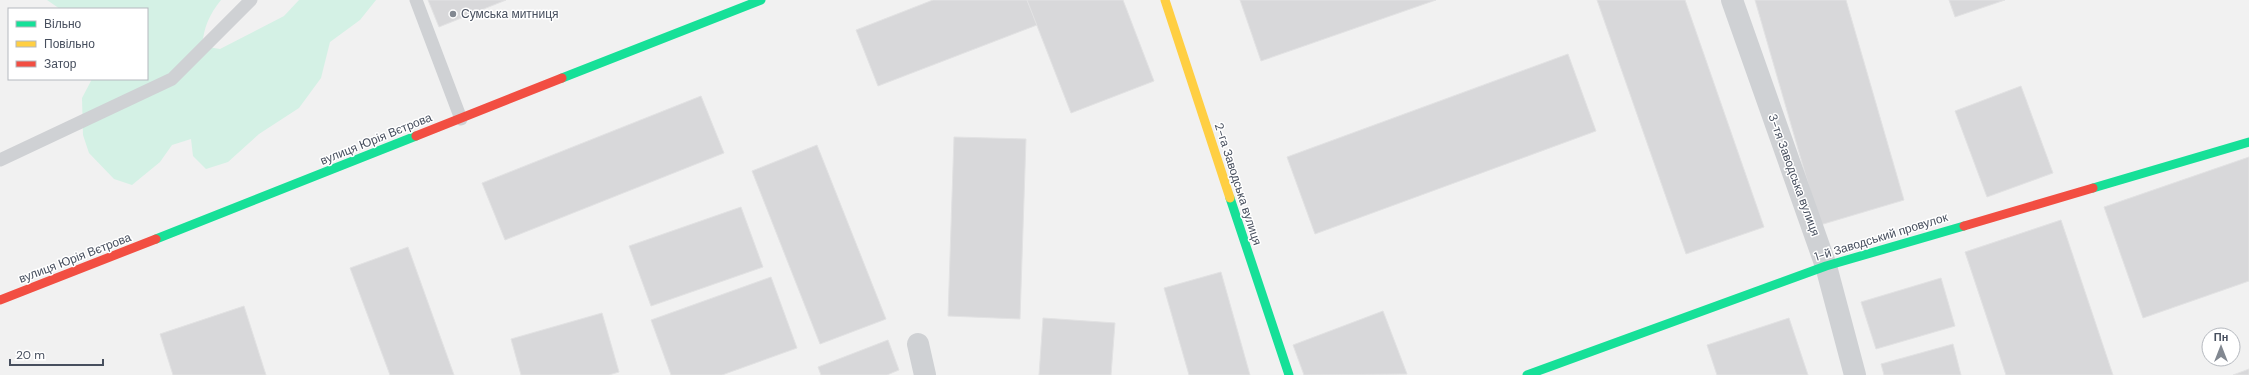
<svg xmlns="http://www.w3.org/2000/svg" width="2249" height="375" font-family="'DM Sans',sans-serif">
  <rect width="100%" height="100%" fill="#f1f1f1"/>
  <path fill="#d4f1e5" d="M47 0H221C209 15 204 27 202 46L220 49 284 16 299 0H376L360 20 330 42 321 78 299 108 259 134 228 162 206 169 193 156 191 139 172 145 160 162 132 185 114 179 89 153 83 135 82 98 92 79H147V9H60Z"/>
  <g fill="#d8d8da" stroke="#e2e2e3">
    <path d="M428 0H506L439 27Z"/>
    <path d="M933 0H1027L1037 25 878 86 856 30Z"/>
    <path d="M1027 0H1123L1154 81 1071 113Z"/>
    <path d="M1240 0H1436L1261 61Z"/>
    <path d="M1597 0H1685L1764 227 1686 254Z"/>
    <path d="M1755 0H1846L1904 200 1820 225Z"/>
    <path d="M1949 0H2005L1955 17Z"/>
    <path d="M1568 54 1596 131 1315 234 1287 157Z"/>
    <path d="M2021 86 2053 173 1987 197 1955 111Z"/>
    <path d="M701 96 724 153 505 240 482 183Z"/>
    <path d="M954 137 1026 139 1020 319 948 316Z"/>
    <path d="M817 145 886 319 820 344 752 171Z"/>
    <path d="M2249 157V281L2143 318 2104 207Z"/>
    <path d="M741 207 763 267 651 306 629 246Z"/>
    <path d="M2061 220 2113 375H2006L1965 252Z"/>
    <path d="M408 247 454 375H390L350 268Z"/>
    <path d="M1221 272 1250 375H1189L1164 288Z"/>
    <path d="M771 277 797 348 722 375H671L651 320Z"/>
    <path d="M1941 278 1955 326 1876 349 1861 302Z"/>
    <path d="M244 306 266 375H173L160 334Z"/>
    <path d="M1383 311 1407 374 1304 375 1293 345Z"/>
    <path d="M602 313 619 372 609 375H521L511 339Z"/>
    <path d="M1043 318 1115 323 1111 375H1039Z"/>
    <path d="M1789 318 1808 375H1717L1707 345Z"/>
    <path d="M888 340 899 370 887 375H821L818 367Z"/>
    <path d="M1953 344 1961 375H1884L1881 364Z"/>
    <path d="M2249 369V375H2233Z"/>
  </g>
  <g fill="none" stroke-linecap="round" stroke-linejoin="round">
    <g stroke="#cfd1d4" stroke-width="13">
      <path d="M416 0 461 119"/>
      <path d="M0 160 172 79 251 0"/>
    </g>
    <g stroke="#cfd1d4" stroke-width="22">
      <path d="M1732 0 1826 266 1855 375"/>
      <path d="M918 344 925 375"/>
    </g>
    <g stroke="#16e098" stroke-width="9">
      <path d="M562 78 761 0"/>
      <path d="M2093 188 2249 142"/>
      <path d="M1230 198 1289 375"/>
      <path d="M156 239 416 136"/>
      <path d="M1527 375 1826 266 1964 226"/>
    </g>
    <path stroke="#ffcf43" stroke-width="9" d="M1165 0 1230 198"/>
    <g stroke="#f24e42" stroke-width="9">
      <path d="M416 136 562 78"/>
      <path d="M1964 226 2093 188"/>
      <path d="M0 300 156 239"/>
    </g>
  </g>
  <circle fill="#828891" stroke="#fff" stroke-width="1.5" cx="453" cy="14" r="4"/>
  <g text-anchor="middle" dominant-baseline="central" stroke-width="3" stroke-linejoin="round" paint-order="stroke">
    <g font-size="12" fill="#474f5e" stroke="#fff" text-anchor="start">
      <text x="461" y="14">Сумська митниця</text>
    </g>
    <g font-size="12" fill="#474f5e" stroke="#fff">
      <text transform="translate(376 139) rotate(-22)">вулиця Юрія Вєтрова</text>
      <text transform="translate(1794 175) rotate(70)">3-тя Заводська вулиця</text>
      <text transform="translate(1238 184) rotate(72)">2-га Заводська вулиця</text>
      <text transform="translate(1881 237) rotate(-17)">1-й Заводський провулок</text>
      <text transform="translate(75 258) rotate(-21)">вулиця Юрія Вєтрова</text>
    </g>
  </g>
  <rect x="8" y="8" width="140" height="72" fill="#ffffff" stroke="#b5b9bf"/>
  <rect x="16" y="21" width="20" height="6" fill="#16e098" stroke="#b5b9bf"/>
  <text x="44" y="28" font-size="12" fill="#474f5e">Вільно</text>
  <rect x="16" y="41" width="20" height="6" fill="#ffcf43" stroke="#b5b9bf"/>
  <text x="44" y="48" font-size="12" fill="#474f5e">Повільно</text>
  <rect x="16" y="61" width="20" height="6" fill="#f24e42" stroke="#b5b9bf"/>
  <text x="44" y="68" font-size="12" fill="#474f5e">Затор</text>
  <g transform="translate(2221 347)"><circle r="19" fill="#ffffff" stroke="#b5b9bf"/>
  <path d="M0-3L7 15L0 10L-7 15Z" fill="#828891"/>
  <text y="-6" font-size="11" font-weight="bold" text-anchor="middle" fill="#474f5e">Пн</text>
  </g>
  <path d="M10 359v6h93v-6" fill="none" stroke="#474f5e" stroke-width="2"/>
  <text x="16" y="359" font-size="12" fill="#474f5e" stroke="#ffffff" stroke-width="3" paint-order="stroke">20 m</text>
</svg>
